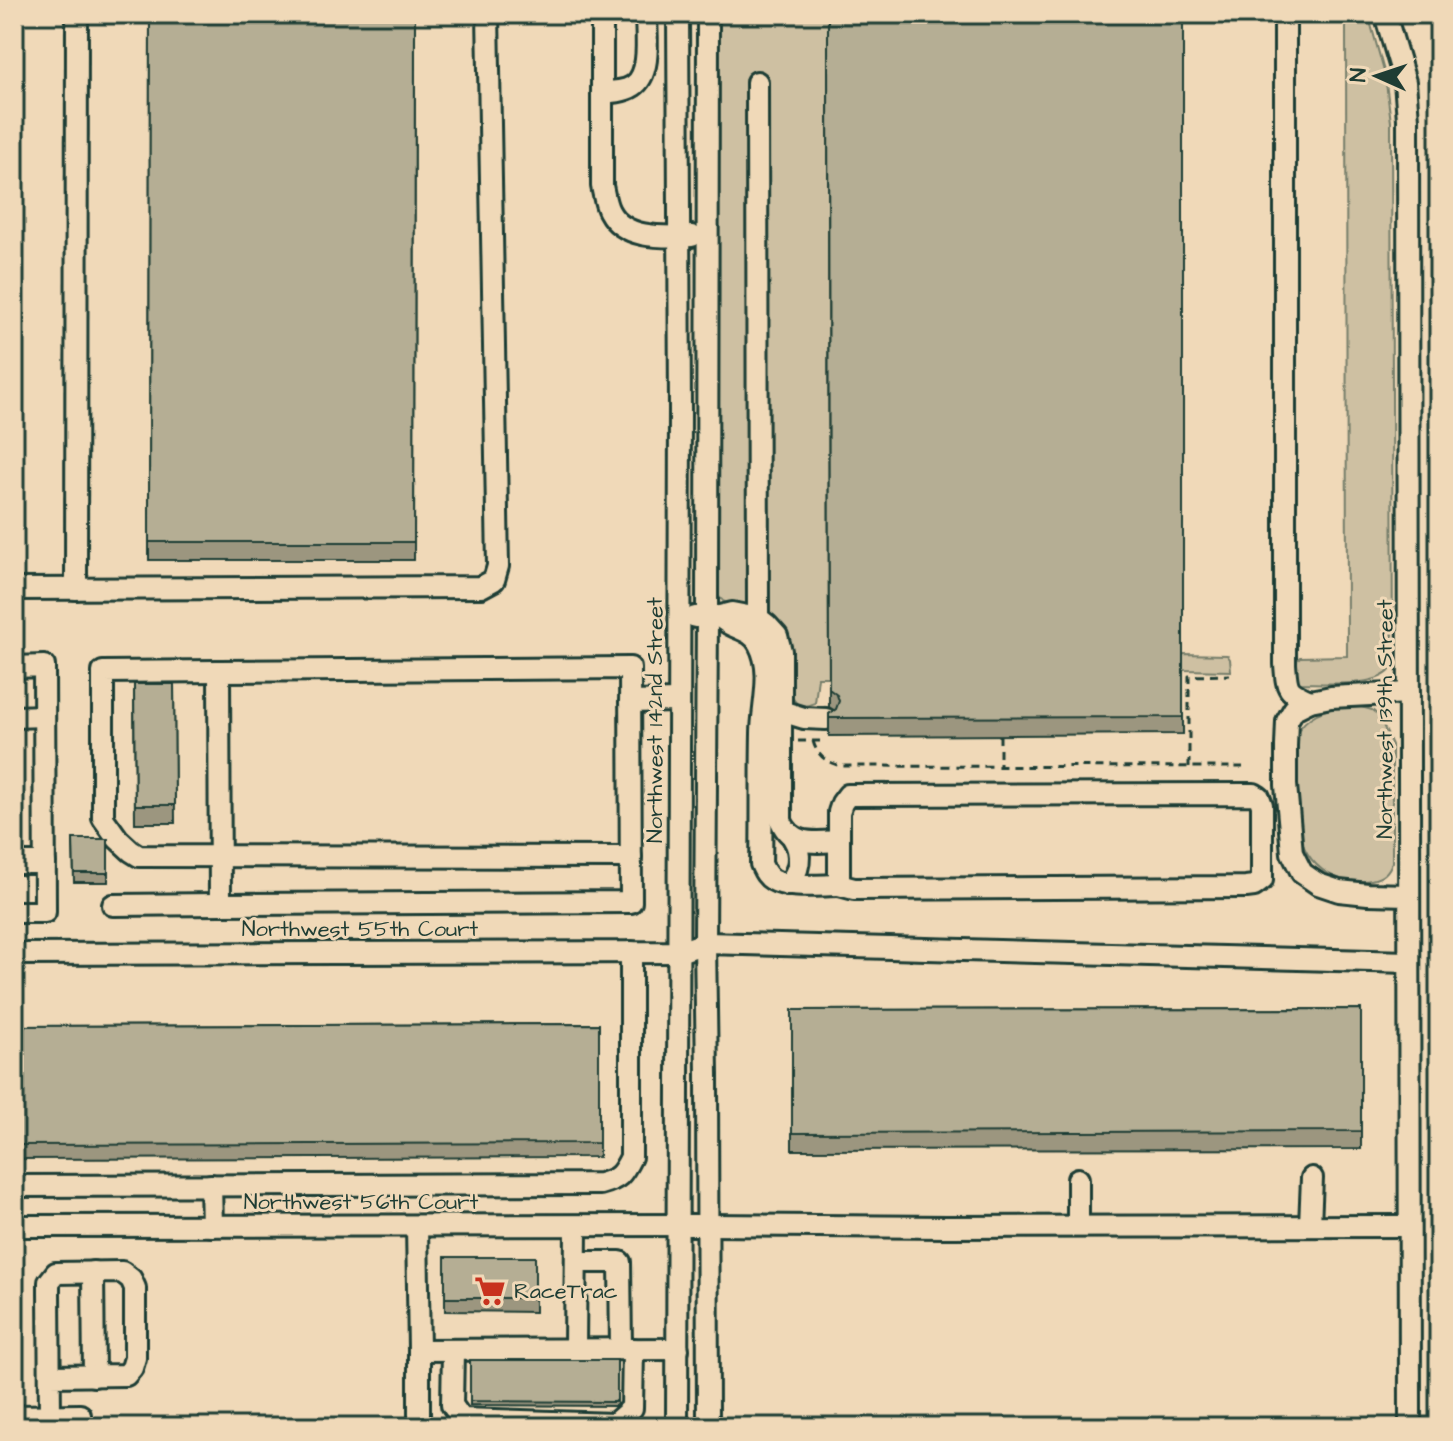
<svg xmlns="http://www.w3.org/2000/svg" width="1453" height="1441" font-family="'Architects Daughter',sans-serif">
  <rect width="100%" height="100%" fill="#f0d9b8"/>
  <filter id="ink" filterUnits="userSpaceOnUse"><feTurbulence type="fractalNoise" baseFrequency=".0125" numOctaves="2"/><feDisplacementMap in="SourceGraphic" scale="16" xChannelSelector="R" yChannelSelector="G"/><feConvolveMatrix kernelMatrix="1 2 1 2 8 2 1 2 1" color-interpolation-filters="sRGB"/></filter>
  <g filter="url(#ink)">
    <g fill="#cec0a2" stroke="#767e6b" stroke-width="2">
      <path d="M717 14H828L829 677H818L815 703 806 706 798 705 791 696V647C788 626 769 608 748 605 741 604 730 605 723 601 719 598 718 595 716 591Z"/>
      <path d="M1346 14H1368L1385 75 1391 122 1393 666C1382 689 1323 683 1300 683 1292 679 1295 668 1296 661L1300 657 1347 656Z"/>
      <path d="M1183 654 1227 655 1230 659 1231 671 1183 670Z"/>
      <path d="M1354 705 1372 710 1379 716 1392 745V862C1389 873 1382 878 1371 880 1358 883 1346 882 1335 877 1292 859 1294 809 1295 770 1296 758 1292 738 1300 728 1312 711 1334 707 1354 705Z"/>
    </g>
    <g fill="none" stroke-linecap="round" stroke-linejoin="round">
      <defs>
        <g id="minor">
          <path d="M602 14V186C604 194 605 204 609 211 624 240 664 237 692 236"/>
          <path d="M708 14 707 617 705 943 707 1074 708 1427"/>
          <path d="M1285 14V664C1287 689 1286 691 1310 701"/>
          <path d="M1385 14 1405 82 1408 119 1410 1427"/>
          <path d="M757 82 758 618"/>
          <path d="M602 92C612 92 624 92 633 86 652 74 646 34 646 14"/>
          <path d="M14 589 481 587 494 580 498 566 488 14"/>
          <path d="M76 589 77 14"/>
          <path d="M720 616C731 630 750 627 759 644 774 672 762 705 762 734 761 777 762 821 761 864 764 870 766 876 773 880 788 889 821 885 839 885"/>
          <path d="M695 617 720 616 732 613 758 618 767 625 777 636 781 651V821C792 847 815 842 839 841"/>
          <path d="M14 667 44 666 45 912H14"/>
          <path d="M630 668 631 902 220 904 219 671Z"/>
          <path d="M219 671 103 672V818L118 839 131 851 139 856 631 857"/>
          <path d="M630 702 678 701"/>
          <path d="M781 711 804 718 826 719"/>
          <path d="M14 717 44 716"/>
          <path d="M1254 794 1259 797 1262 805V880L1254 886 1246 887 854 889 839 885V812L842 803 848 795Z"/>
          <path d="M14 863H45"/>
          <path d="M787 885C800 872 803 854 793 838"/>
          <path d="M1409 895 1368 894 1339 891 1318 884 1302 873 1292 853 1286 785V746L1287 721 1294 709 1310 701 1331 697 1409 693"/>
          <path d="M113 905 220 904"/>
          <path d="M14 954 679 952 705 943 1408 962"/>
          <path d="M1078 1179V1225"/>
          <path d="M211 1185 212 1226"/>
          <path d="M14 1186 600 1184C619 1179 622 1175 631 1157V952"/>
          <path d="M1310 1225 1312 1178"/>
          <path d="M14 1226 708 1225 947 1227 1409 1226"/>
          <path d="M417 1226 419 1350 678 1349"/>
          <path d="M576 1262H620L621 1349"/>
          <path d="M93 1272 94 1376"/>
          <path d="M575 1349 576 1226"/>
          <path d="M419 1350V1427"/>
          <path d="M453 1350 452 1405 462 1419 614 1424 632 1408 633 1349"/>
          <path d="M50 1376 126 1375 132 1368 135 1358V1288L131 1279 122 1272 56 1273 49 1282V1293L50 1416"/>
          <path d="M14 1416 80 1415 81 1427"/>
          <path d="M677 1427 680 409 678 14"/>
        </g>
      </defs>
      <use href="#minor" stroke="#1f3d34" stroke-width="26"/>
      <g stroke="#1f3d34" stroke-width="3" stroke-dasharray="8 6" stroke-linecap="butt">
        <path d="M1000 735V766"/>
        <path d="M798 741H825"/>
        <path d="M813 741C817 756 828 764 843 766L1243 767"/>
        <path d="M1189 767V676L1230 675"/>
      </g>
      <use href="#minor" stroke="#f0d9b8" stroke-width="20"/>
    </g>
    <g fill="#9c967f" stroke="#1f3d34" stroke-width="2">
      <path d="M150 14H415L414 560H149Z"/>
      <path d="M828 14H1183V734L829 736V714L834 710 829 707Z"/>
      <path d="M134 684H174L175 823H135Z"/>
      <path d="M73 839H108V882H74Z"/>
      <path d="M1361 1009V1149L792 1150V1010Z"/>
      <path d="M599 1024V1157L14 1159V1026Z"/>
      <path d="M445 1257H535V1312L445 1311Z"/>
      <path d="M470 1360H617V1404L615 1406 470 1405Z"/>
    </g>
    <g fill="#b5ae94" stroke="#1f3d34" stroke-width="2">
      <path d="M150 14H415L414 542H149Z"/>
      <path d="M828 14H1183V717L829 718V714L836 709 839 701 837 695 829 689Z"/>
      <path d="M134 684H174L175 805H135Z"/>
      <path d="M73 839H108V873H74Z"/>
      <path d="M1361 1009V1131L792 1133V1010Z"/>
      <path d="M599 1024V1143L14 1145V1026Z"/>
      <rect x="445" y="1257" width="90" height="41"/>
      <path d="M470 1360H617V1400L615 1402 470 1401Z"/>
    </g>
  </g>
  <defs>
    <symbol id="supermarket-bare" viewBox="-9 -9 18 18"><path d="M-6-5.5h2.5l.6 2H6L4.5 2H-2.5L-4.4-4H-6ZM-1.5 3.2a1.3 1.3 0 1 0 .1 0ZM3 3.2a1.3 1.3 0 1 0 .1 0Z" fill="#c8321e" stroke="#f0d9b8" stroke-width="2.5" paint-order="stroke"/></symbol>
  </defs>
  <g fill-rule="evenodd">
    <use href="#supermarket-bare" x="468" y="1269" width="44" height="44"/>
  </g>
  <g text-anchor="middle" dominant-baseline="central" stroke-width="6" stroke-linejoin="round" paint-order="stroke">
    <g font-size="22" fill="#1f3d34" stroke="#f0d9b8">
      <text transform="translate(1385 719) rotate(-90)">Northwest 139th Street</text>
      <text transform="translate(655 720) rotate(-90)">Northwest 142nd Street</text>
      <text x="360" y="929">Northwest 55th Court</text>
      <text x="361" y="1202">Northwest 56th Court</text>
    </g>
    <g font-size="22" fill="#1f3d34" stroke="#f0d9b8" text-anchor="start">
      <text x="514" y="1291">RaceTrac</text>
    </g>
  </g>
  <rect width="1453" height="1441" fill="none" stroke="#f0d9b8" stroke-width="48"/>
  <rect x="24" y="24" width="1405" height="1393" fill="none" stroke="#1f3d34" stroke-width="3" filter="url(#ink)"/>
  <g transform="translate(1377 76) rotate(273)" stroke="#f0d9b8" stroke-width="6" paint-order="stroke">
  <path d="M0-6L14 30L0 20L-14 30Z" fill="#1f3d34"/>
  <text y="-12" font-size="22" font-weight="bold" text-anchor="middle" fill="#1f3d34">N</text>
  </g>
</svg>
